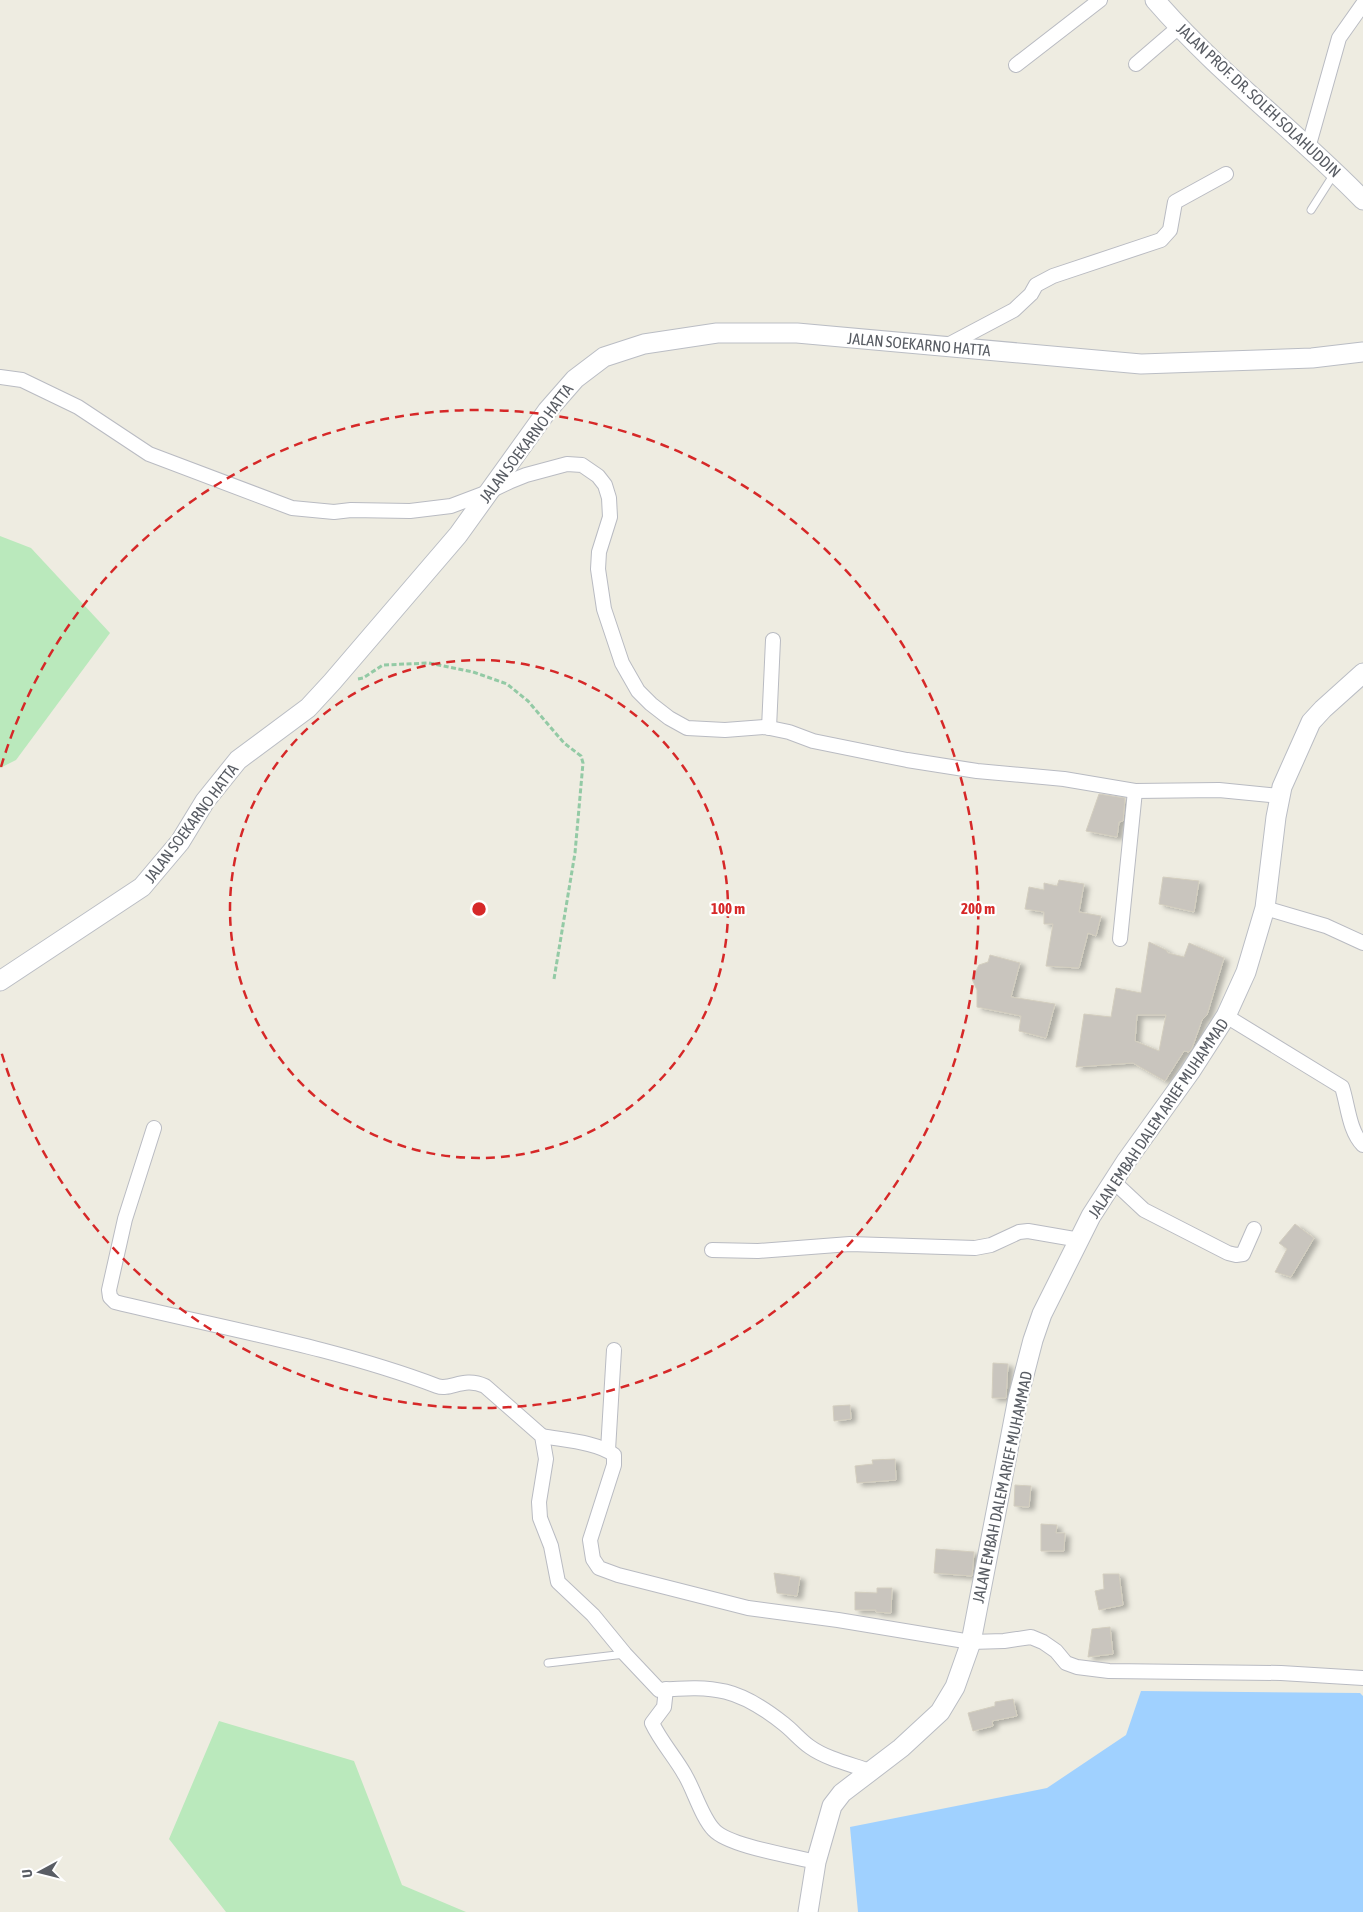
<svg xmlns="http://www.w3.org/2000/svg" width="1363" height="1912" font-family="'Asap Condensed',sans-serif">
  <defs>
    <filter id="shadow"><feDropShadow dx="5" dy="3" stdDeviation="2.5" flood-color="#0004"/></filter>
  </defs>
  <rect width="100%" height="100%" fill="#eeece1"/>
  <g fill="#bae9bc">
    <path d="M0 536 31 548 110 633 16 760 0 768Z"/>
    <path d="M219 1721 354 1761 402 1885 466 1912H226L169 1839Z"/>
  </g>
  <path fill="#a0d1ff" d="M1141 1691 1360 1693 1363 1696V1912H858L850 1827 1047 1788 1126 1735Z"/>
  <g fill="#c9c5be" stroke="#d3cebf" fill-rule="evenodd" filter="url(#shadow)">
    <path d="M1099 794 1125 798 1123 821 1119 822 1117 837 1086 831Z"/>
    <path d="M1163 877 1199 881 1194 912 1159 904Z"/>
    <path d="M1059 880 1084 884 1079 912 1101 916 1096 936 1088 933 1079 968 1046 966 1053 924H1044V912L1025 909 1029 887 1044 890V883L1057 886Z"/>
    <path d="M1149 942 1166 950 1168 953 1184 957 1189 943 1224 958 1207 1015 1202 1020 1192 1048 1189 1052 1184 1051 1165 1081 1133 1063 1076 1067 1084 1014 1111 1017 1116 988 1141 993ZM1137 1015H1166L1159 1051 1135 1041Z"/>
    <path d="M990 955 1020 963 1011 997 1055 1004 1046 1038 1019 1031 1021 1016 977 1007V990L972 979 979 965 988 962Z"/>
    <path d="M1295 1224 1314 1238 1291 1277 1275 1272 1287 1249 1279 1243Z"/>
    <path d="M993 1363 1008 1364 1006 1398H992Z"/>
    <path d="M850 1405 851 1419 834 1421 833 1406Z"/>
    <path d="M895 1459 896 1480 857 1483 855 1466 873 1464 872 1460Z"/>
    <path d="M1015 1485 1031 1486 1029 1507 1014 1506Z"/>
    <path d="M1041 1524 1057 1525 1056 1533H1065L1064 1551H1041Z"/>
    <path d="M936 1549 974 1552 972 1576 934 1573Z"/>
    <path d="M774 1573 800 1577 797 1596 777 1593Z"/>
    <path d="M1103 1574H1119L1123 1605 1099 1610 1095 1591 1104 1589Z"/>
    <path d="M877 1588H892L891 1613 876 1612V1610H855V1592L877 1593Z"/>
    <path d="M1110 1627 1113 1654 1088 1657 1092 1629Z"/>
    <path d="M1013 1699 1017 1716 992 1721 993 1726 973 1731 968 1713 995 1706V1702Z"/>
  </g>
  <g fill="none" stroke-linecap="round" stroke-linejoin="round">
    <defs>
      <g id="lane">
        <path d="M1311 210 1334 174"/>
        <path d="M548 1663 625 1654"/>
      </g>
      <g id="street">
        <path d="M1136 64 1179 27"/>
        <path d="M1016 65 1100 0"/>
        <path d="M1308 148 1339 38 1363 4"/>
        <path d="M946 346 1014 310 1031 294 1036 285 1053 276 1161 240 1170 230 1175 202 1226 174"/>
        <path d="M0 377 22 380 78 407 149 454 292 508 334 512 351 510 410 511 451 506 488 492 511 481 526 475 567 464 582 465 598 476 605 485 609 498 610 517 599 552 598 569 604 609 622 663 638 691 651 704 669 718 687 728 725 730 765 727 789 732 813 741 907 760 977 771 1064 779 1135 791 1219 790 1279 796"/>
        <path d="M769 728 773 640"/>
        <path d="M1265 908 1326 926 1363 943"/>
        <path d="M1120 939 1135 791"/>
        <path d="M1226 1016 1342 1087C1348 1105 1349 1131 1363 1145"/>
        <path d="M154 1128 125 1219 109 1290 110 1297 115 1302C221 1328 334 1347 437 1386 451 1391 463 1376 485 1386L542 1436 546 1459 539 1502 540 1518 551 1546 558 1582 593 1615 625 1654 659 1690C715 1685 739 1688 784 1724 793 1731 800 1740 810 1747 827 1759 850 1764 870 1771"/>
        <path d="M1113 1181 1144 1210 1228 1253 1236 1255 1243 1254 1254 1229"/>
        <path d="M712 1250 758 1251 850 1244 975 1248 991 1245 1019 1232 1028 1231 1080 1240"/>
        <path d="M542 1436C562 1440 598 1442 614 1455V1465L590 1540 593 1559 599 1568 618 1575 748 1608 838 1620 971 1642 1004 1641 1031 1637 1043 1642 1056 1651 1066 1663 1077 1667 1109 1671 1281 1673 1363 1678"/>
        <path d="M608 1450 614 1350"/>
        <path d="M666 1689 664 1707 652 1723C661 1742 675 1757 685 1775 694 1790 702 1818 714 1830 729 1846 792 1856 816 1862"/>
      </g>
      <g id="secondary">
        <path d="M1155 0C1218 73 1296 131 1363 200"/>
        <path d="M0 981 142 887 180 842 205 801 238 760 308 708 332 682 458 535 547 411 575 379 604 357 644 344 717 333H797L1141 364 1312 358 1363 352"/>
        <path d="M808 1912 816 1862 832 1806 842 1793 901 1748 940 1712 955 1687 971 1642 1018 1398 1033 1340 1042 1314 1091 1216 1127 1160 1190 1072 1226 1016 1246 972 1265 908 1276 817 1282 787 1311 722 1323 709 1363 673"/>
      </g>
    </defs>
    <use href="#lane" stroke="#b9bbc2" stroke-width="9"/>
    <use href="#street" stroke="#b9bbc2" stroke-width="16"/>
    <use href="#secondary" stroke="#babdc4" stroke-width="21"/>
    <path stroke="#93caa5" stroke-width="3" stroke-dasharray="5 2.5" stroke-linecap="butt" d="M358 679 363 678 383 665 429 663 473 672 507 684 528 701 564 743 581 756 583 763 575 853 554 979"/>
    <use href="#lane" stroke="#fff" stroke-width="7"/>
    <use href="#street" stroke="#fff" stroke-width="14"/>
    <use href="#secondary" stroke="#fff" stroke-width="19"/>
  </g>
  <g fill="none" stroke="#d62828" stroke-width="2.5" stroke-dasharray="9 6">
    <circle cx="479" cy="909" r="249"/>
    <path d="M1 767A499 499 0 1 1 1 1051"/>
  </g>
  <g text-anchor="middle" dominant-baseline="central" stroke-width="4.5" stroke-linejoin="round" paint-order="stroke">
    <g font-size="16" fill="#595d64" stroke="#fff">
      <text transform="translate(1259 100) rotate(43)">JALAN PROF. DR. SOLEH SOLAHUDDIN</text>
      <text transform="translate(919 344) rotate(5)">JALAN SOEKARNO HATTA</text>
      <text transform="translate(526 443) rotate(-53)">JALAN SOEKARNO HATTA</text>
      <text transform="translate(191 823) rotate(-53)">JALAN SOEKARNO HATTA</text>
      <text transform="translate(1158 1118) rotate(-56)">JALAN EMBAH DALEM ARIEF MUHAMMAD</text>
      <text transform="translate(1002 1487) rotate(-78)">JALAN EMBAH DALEM ARIEF MUHAMMAD</text>
    </g>
  </g>
  <circle cx="479" cy="909" r="8" fill="#d62828" stroke="#fff" stroke-width="2.5"/>
  <g font-size="15" text-anchor="middle" font-weight="bold" fill="#d62828" stroke="#fff" stroke-width="4.5" stroke-linejoin="round" paint-order="stroke">
    <text x="728" y="914">100 m</text>
    <text x="978" y="914">200 m</text>
  </g>
  <g transform="translate(40 1872) rotate(263)" stroke="#ffffff" stroke-width="4" paint-order="stroke">
  <path d="M0-4L9 19L0 12L-9 19Z" fill="#595d64"/>
  <text y="-8" font-size="14" font-weight="bold" text-anchor="middle" fill="#595d64">U</text>
  </g>
</svg>
